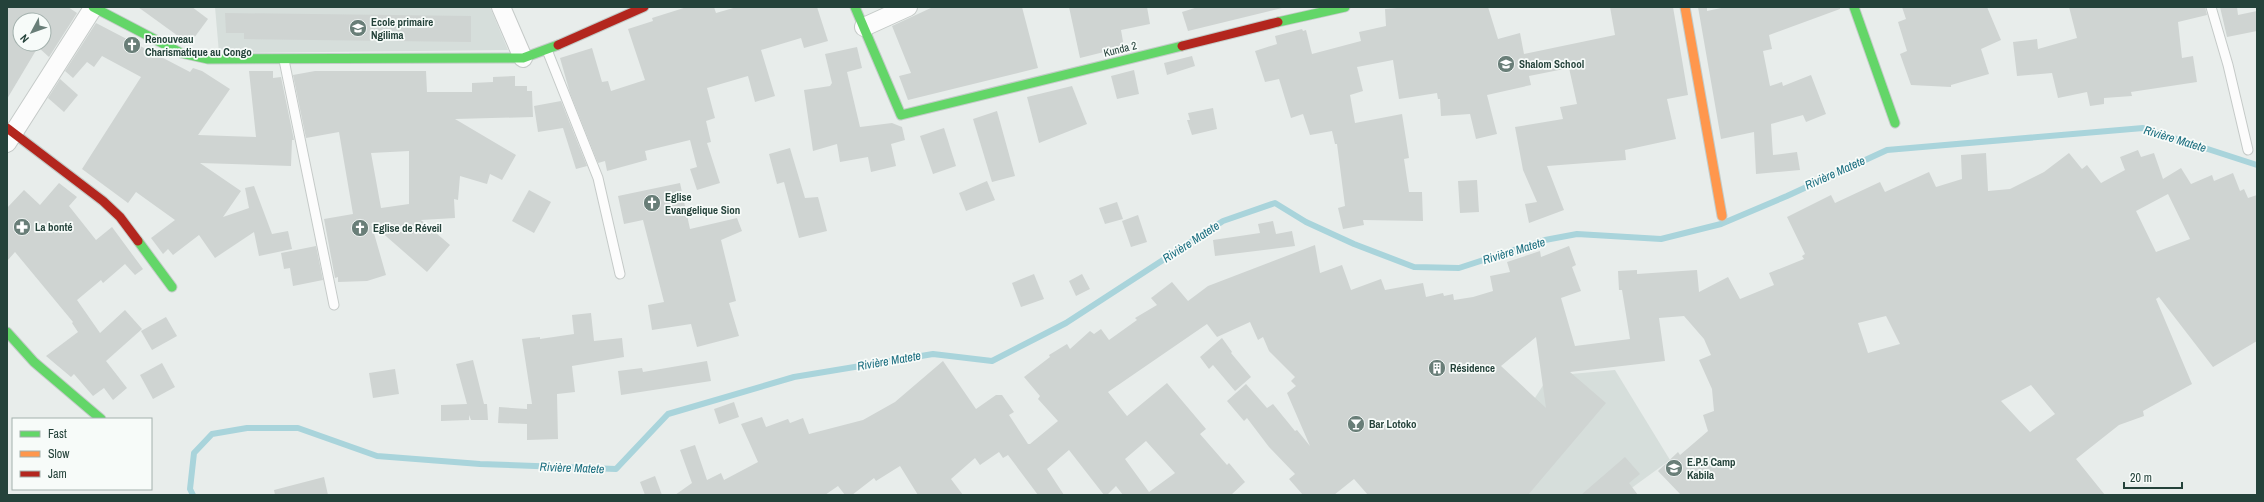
<svg xmlns="http://www.w3.org/2000/svg" width="2264" height="502" font-family="'Archivo Narrow',sans-serif">
  <rect width="100%" height="100%" fill="#e8edeb"/>
  <g fill="#d6dedb">
    <path d="M215 7H490L508 50 219 53Z"/>
    <path d="M1615 370 1670 460 1622 495H1512L1490 468 1549 376Z"/>
  </g>
  <g fill="none" stroke-linecap="round" stroke-linejoin="round">
    <path stroke="#a9d4db" stroke-width="6" d="M193 495 190 489 194 453 212 434 247 428H298L377 456 480 464 616 469 668 414 794 377 933 354 992 361 1066 323 1223 221 1275 203 1306 222 1354 244 1414 267 1459 268 1545 240 1577 234 1661 239 1721 224 1787 196 1887 150 2143 128 2257 165"/>
  </g>
  <g fill="#cfd4d2" fill-rule="evenodd">
    <path d="M7 7H68L77 13 49 57 38 47 7 99ZM20 20H44V44H20Z"/>
    <path d="M138 7H192L208 19 191 42 185 41Z"/>
    <path d="M687 7H714L716 13 737 7H817L828 41 804 48 801 38 761 50 775 96 755 102 748 76 707 88 715 118 706 121 711 142 707 143 720 183 697 190 690 169 697 167 690 140 645 151 647 160 607 171 605 161 598 163 570 93 560 58 592 48 602 82 608 81 611 91 645 80 628 29 653 21 652 18Z"/>
    <path d="M933 7H1022L1038 68 908 100 899 76 911 73 892 26Z"/>
    <path d="M1069 7H1147L1150 24 1121 30 1124 47 1080 58Z"/>
    <path d="M1198 7H1286L1188 31 1182 12Z"/>
    <path d="M1409 7H1488L1498 39 1520 33 1524 54 1615 35 1610 7H1673L1688 95 1667 99 1676 139 1625 150 1626 160 1547 166 1564 210 1529 223 1525 204 1537 202 1523 170 1515 127 1563 119 1560 107 1577 104 1569 68 1529 76 1531 85 1487 95 1497 134 1476 139 1470 114 1441 116 1440 99H1438L1437 93 1399 99 1393 60 1357 67 1363 91 1350 95 1355 123 1402 114 1409 158 1404 159 1409 192H1422L1423 221 1363 220 1364 225 1343 229 1338 208 1345 206 1337 144H1335L1332 131 1310 135 1303 114 1291 118 1279 79 1265 82 1255 51 1277 44 1275 36 1302 29 1303 31 1306 30 1312 54 1361 41 1359 32 1386 26 1385 9Z"/>
    <path d="M1698 7H1707V11L1726 7H1840V9L1769 35 1772 49 1763 51 1770 86 1782 82 1783 86 1811 75 1826 114 1806 122 1803 115 1771 124 1773 155 1797 152 1800 170 1756 174 1754 132 1721 139Z"/>
    <path d="M1902 7H1987L2001 40 1981 49 1989 74 1951 85V87L1911 85 1900 54 1907 51 1898 22 1906 19Z"/>
    <path d="M2069 7H2205L2207 15 2178 22 2182 58 2193 56 2197 82 2131 92 2132 96 2104 98V104L2090 106 2087 92 2058 98 2052 73 2017 76 2013 42 2037 39 2038 49 2077 38Z"/>
    <path d="M2220 7H2237L2238 15 2257 11V31L2227 37Z"/>
    <path d="M225 13 471 16V42L244 39V33H226Z"/>
    <path d="M96 23 190 72 193 68 202 71 230 89 198 135 256 137 249 71H273V78L281 77 294 140H292L291 166 200 163 241 191 223 217 249 208 245 188 254 186 272 234 288 231 292 249 259 256 254 232 215 258 199 235 173 255 168 249 163 254 151 238 175 220 136 192 128 203 82 169 141 77 102 56 94 67 87 62 73 78 65 71Z"/>
    <path d="M857 47 862 68 847 72 860 127 892 123 902 127 905 140 891 144 896 166 871 172 868 157 840 162 837 144 813 151 804 90 830 86 832 83 825 54Z"/>
    <path d="M1192 56 1195 66 1167 75 1164 63Z"/>
    <path d="M1134 70 1139 94 1117 99 1111 76Z"/>
    <path d="M315 71H426L427 92H472V83L493 82V77L515 76V86H527V91H532L533 117 455 119 516 155 502 180 490 174 487 184 460 176 458 200 454 199 455 218 421 220 450 245 427 272 371 223 386 275 367 281 338 282V277L335 278 324 219 353 214 339 132 306 138 293 75ZM409 151V204L381 208 371 153Z"/>
    <path d="M60 79 78 95 64 112 48 98Z"/>
    <path d="M1072 86 1087 124 1039 143 1027 97Z"/>
    <path d="M561 101 587 166 576 169 563 128 538 132 534 106Z"/>
    <path d="M1213 108 1217 129 1192 135 1187 120H1190L1188 113Z"/>
    <path d="M997 111 1015 176 992 182 973 119Z"/>
    <path d="M944 128 956 166 933 174 920 136Z"/>
    <path d="M790 148 805 198 818 197 827 231 799 238 784 182 777 184 769 154Z"/>
    <path d="M2138 150 2141 157 2154 153 2163 179 2181 168 2191 184 2212 175 2214 181 2233 173 2240 191 2244 189 2248 198 2257 195V341L2213 367 2159 297 2156 299 2192 384 2143 411 2144 416 2119 425 2076 459 2105 495H1681L1658 471 1678 452 1680 455 1708 431 1703 415 1714 411 1712 389 1699 360 1711 355 1704 339 1684 316 1659 318 1665 361 1570 372 1606 403 1528 495H1368L1354 479 1334 495H1303L1289 479 1295 474 1269 447 1247 418 1244 421 1227 401 1246 384 1267 408 1273 404 1295 431 1297 430 1310 446 1287 393 1296 386 1291 381 1295 377 1269 351 1263 337 1258 340 1250 322 1217 337 1207 324 1108 392 1127 416 1167 383 1206 429 1200 434 1227 465 1229 463 1245 482 1231 495H1123L1116 486 1107 495H1104L1069 450 1047 469 1064 495H1038L1008 455 1003 458 999 452 980 465 975 458 951 479 963 495H918L900 466 876 481 874 478 852 495H845L838 486 825 495H675L692 483 680 450 695 445 707 480 721 473 724 480 758 462 741 424 762 417 766 427 788 419 790 423 803 418 809 434 863 420 895 402 943 361 976 409 996 395H1002L1014 412 1009 415 1028 444H1030L1058 421 1038 399 1040 396 1024 377 1050 357 1049 355 1067 344 1070 349 1090 331 1094 334 1101 329 1109 340 1137 320 1135 318 1157 305 1151 298 1172 282 1188 301 1208 286 1315 245 1320 273 1342 265 1351 290 1381 279 1385 290 1423 283 1426 297 1443 293 1444 296 1453 294 1454 300 1473 297 1493 291 1490 276 1510 272 1507 262 1540 251 1541 257 1569 246 1576 265 1572 267 1581 291 1561 298 1575 346 1630 339 1622 290H1619L1618 271 1637 270V274L1697 270 1699 292 1728 277 1740 299 1774 285 1769 273 1804 259 1802 256 1805 254 1787 217 1831 195 1835 203 1880 182 1885 192 1929 172 1936 187 1962 179 1961 155 1986 153 1988 191 2010 189 2044 172 2069 153 2082 169 2087 165 2101 183 2125 170 2120 157ZM2168 194 2190 239 2156 252 2136 211ZM1886 316 1900 344 1868 353 1858 323ZM1536 337 1546 408 1501 366ZM2031 385 2055 414 2030 432 2001 401ZM1146 441 1175 473 1149 492 1125 459Z"/>
    <path d="M1477 180 1479 212 1460 213 1458 181Z"/>
    <path d="M987 181 995 200 966 211 959 193Z"/>
    <path d="M59 183 77 197 69 206 96 240 112 227 143 269 135 275 125 264 103 283 101 280 77 300 100 333 125 310 142 329 106 361 127 388 113 400 104 388 93 396 74 374 71 377 46 356 78 332 72 323 73 322 15 252 7 261V208L24 190 40 205Z"/>
    <path d="M680 183 690 229 737 218 742 231 721 240 736 301 729 303 739 336 697 347 691 324 652 330 648 305 664 302 643 220 624 224 618 196Z"/>
    <path d="M529 190 551 202 534 233 512 221Z"/>
    <path d="M1117 202 1123 219 1105 224 1099 208Z"/>
    <path d="M1138 215 1147 242 1131 247 1122 221Z"/>
    <path d="M1273 221 1276 234 1292 231 1295 246 1215 256 1213 240 1260 233 1258 224Z"/>
    <path d="M316 246 323 280 293 286 290 268 284 269 281 253Z"/>
    <path d="M1034 274 1044 299 1021 307 1012 283Z"/>
    <path d="M1082 274 1090 289 1076 296 1069 281Z"/>
    <path d="M591 313 594 341 622 338 624 357 572 366 575 392 557 394 558 439 527 440V424L498 423 499 407 527 409V404H532L522 339 540 337V339L574 334 572 315Z"/>
    <path d="M166 317 177 336 152 350 141 331Z"/>
    <path d="M1222 338 1232 352 1231 353 1251 377 1235 391 1213 365 1209 369 1200 357Z"/>
    <path d="M473 360 484 404H487L488 420H471L469 415V420L441 421V405L467 404 456 364Z"/>
    <path d="M707 361 711 381 621 395 618 371 642 368 643 372Z"/>
    <path d="M162 363 175 387 153 399 140 375Z"/>
    <path d="M395 369 399 394 373 398 369 373Z"/>
    <path d="M734 402 739 417 719 424 714 409Z"/>
    <path d="M1625 457 1640 474 1629 483 1638 495H1581Z"/>
    <path d="M655 476 662 495H645L640 482Z"/>
    <path d="M324 477 328 495H275L274 490Z"/>
  </g>
  <g fill="none" stroke-linecap="round" stroke-linejoin="round">
    <defs>
      <g id="lane">
        <path d="M2211 7 2228 65 2248 150"/>
        <path d="M547 50 598 178 620 274"/>
        <path d="M284 60 334 305"/>
      </g>
      <g id="street">
        <path d="M501 7 523 58"/>
        <path d="M864 27 908 7"/>
        <path d="M7 143 93 8"/>
      </g>
      <g id="fast">
        <path d="M93 7 181 53 208 59 523 58 558 45"/>
        <path d="M855 7 901 115 1182 46"/>
        <path d="M1854 7 1895 123"/>
        <path d="M1278 22 1345 7"/>
        <path d="M138 241 172 287"/>
        <path d="M7 332 34 362 101 419"/>
      </g>
      <path id="slow" d="M1685 7 1722 216"/>
      <g id="jam">
        <path d="M558 45 644 7"/>
        <path d="M1182 46 1278 22"/>
        <path d="M7 128 103 201 120 217 138 241"/>
      </g>
    </defs>
    <use href="#lane" stroke="#c5cac8" stroke-width="11"/>
    <use href="#street" stroke="#c5cac8" stroke-width="20"/>
    <use href="#fast" stroke="#c3cbc8" stroke-width="11"/>
    <use href="#slow" stroke="#c3cbc8" stroke-width="11"/>
    <use href="#jam" stroke="#c3cbc8" stroke-width="11"/>
    <use href="#lane" stroke="#fcfcfc" stroke-width="9"/>
    <use href="#street" stroke="#fcfcfc" stroke-width="18"/>
    <use href="#fast" stroke="#63d668" stroke-width="9"/>
    <use href="#slow" stroke="#ff974d" stroke-width="9"/>
    <use href="#jam" stroke="#b3261e" stroke-width="9"/>
  </g>
  <defs>
    <symbol id="school-disc" viewBox="-11 -11 22 22"><circle r="9.5" fill="#697e78" stroke="#f7fbf9"/><path d="M0-5L7-2L0 1L-7-2ZM-4 1L0 2.5L4 1V4Q0 6-4 4Z" fill="#fff"/></symbol>
    <symbol id="church-disc" viewBox="-11 -11 22 22"><circle r="9.5" fill="#697e78" stroke="#f7fbf9"/><path d="M-1.2-6h2.4v3.5h3.3v2.4h-3.3V6h-2.4V-.1h-3.3v-2.4h3.3Z" fill="#fff"/></symbol>
    <symbol id="pharmacy-disc" viewBox="-11 -11 22 22"><circle r="9.5" fill="#697e78" stroke="#f7fbf9"/><path d="M-2-6h4v4h4v4h-4v4h-4v-4h-4v-4h4Z" fill="#fff"/></symbol>
    <symbol id="building-disc" viewBox="-11 -11 22 22"><circle r="9.5" fill="#697e78" stroke="#f7fbf9"/><path d="M-4-6H4V6H1V3H-1V6H-4ZM-2.5-4.3h1.7v1.8h-1.7ZM.8-4.3h1.7v1.8H.8ZM-2.5-1h1.7V.8h-1.7ZM.8-1h1.7V.8H.8Z" fill="#fff"/></symbol>
    <symbol id="bar-disc" viewBox="-11 -11 22 22"><circle r="9.5" fill="#697e78" stroke="#f7fbf9"/><path d="M-6-5H6L.8 .8V4.5H3.5V6h-7V4.5H-.8V.8Z" fill="#fff"/></symbol>
  </defs>
  <g fill-rule="evenodd">
    <use href="#school-disc" x="348" y="18" width="20" height="20"/>
    <use href="#church-disc" x="122" y="35" width="20" height="20"/>
    <use href="#school-disc" x="1496" y="54" width="20" height="20"/>
    <use href="#church-disc" x="642" y="193" width="20" height="20"/>
    <use href="#pharmacy-disc" x="12" y="217" width="20" height="20"/>
    <use href="#church-disc" x="350" y="218" width="20" height="20"/>
    <use href="#building-disc" x="1427" y="358" width="20" height="20"/>
    <use href="#bar-disc" x="1346" y="414" width="20" height="20"/>
    <use href="#school-disc" x="1664" y="458" width="20" height="20"/>
  </g>
  <g text-anchor="middle" dominant-baseline="central" stroke-width="3.5" stroke-linejoin="round" paint-order="stroke">
    <g font-size="11" font-weight="bold" fill="#24423a" stroke="#f7fbf9" text-anchor="start">
      <text x="371" y="22">Ecole primaire<tspan x="371" dy="13">Ngilima</tspan></text>
      <text x="145" y="39">Renouveau<tspan x="145" dy="13">Charismatique au Congo</tspan></text>
      <text x="1519" y="64">Shalom School</text>
      <text x="665" y="197">Eglise<tspan x="665" dy="13">Evangelique Sion</tspan></text>
      <text x="35" y="227">La bonté</text>
      <text x="373" y="228">Eglise de Réveil</text>
      <text x="1450" y="368">Résidence</text>
      <text x="1369" y="424">Bar Lotoko</text>
      <text x="1687" y="462">E.P.5 Camp<tspan x="1687" dy="13">Kabila</tspan></text>
    </g>
    <g font-size="11" fill="#24423a" stroke="#f7fbf9">
      <text transform="translate(1120 49) rotate(-14)">Kunda 2</text>
    </g>
    <g font-size="12" font-style="italic" fill="#1c6f80" stroke="#f7fbf9">
      <text transform="translate(2175 139) rotate(17)">Rivière Matete</text>
      <text transform="translate(1835 173) rotate(-24)">Rivière Matete</text>
      <text transform="translate(1191 242) rotate(-33)">Rivière Matete</text>
      <text transform="translate(1514 251) rotate(-17)">Rivière Matete</text>
      <text transform="translate(889 361) rotate(-10)">Rivière Matete</text>
      <text transform="translate(572 468) rotate(2)">Rivière Matete</text>
    </g>
  </g>
  <rect width="2264" height="502" fill="none" stroke="#24423a" stroke-width="16"/>
  <rect x="12" y="418" width="140" height="72" fill="#f7fbf9" stroke="#a3b1ad"/>
  <rect x="20" y="431" width="20" height="6" fill="#63d668" stroke="#a3b1ad"/>
  <text x="48" y="438" font-size="12" fill="#24423a">Fast</text>
  <rect x="20" y="451" width="20" height="6" fill="#ff974d" stroke="#a3b1ad"/>
  <text x="48" y="458" font-size="12" fill="#24423a">Slow</text>
  <rect x="20" y="471" width="20" height="6" fill="#b3261e" stroke="#a3b1ad"/>
  <text x="48" y="478" font-size="12" fill="#24423a">Jam</text>
  <g transform="translate(32 32) rotate(229)"><circle r="19" fill="#f7fbf9" stroke="#a3b1ad"/>
  <path d="M0-3L7 15L0 10L-7 15Z" fill="#697e78"/>
  <text y="-6" font-size="11" font-weight="bold" text-anchor="middle" fill="#24423a">N</text>
  </g>
  <path d="M2124 482v6h58v-6" fill="none" stroke="#24423a" stroke-width="2"/>
  <text x="2130" y="482" font-size="12" fill="#24423a" stroke="#f7fbf9" stroke-width="3" paint-order="stroke">20 m</text>
</svg>
